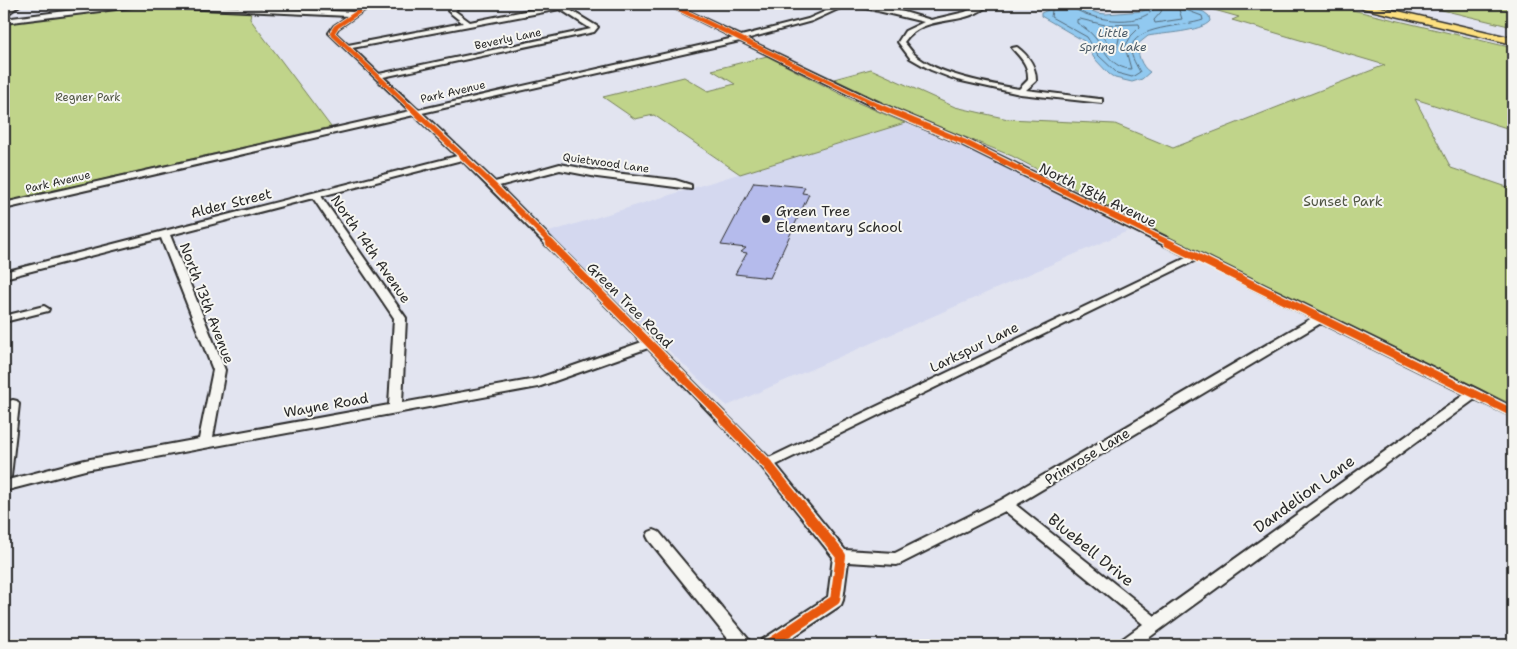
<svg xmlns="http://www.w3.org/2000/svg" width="1517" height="649" font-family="'Shantell Sans',sans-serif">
  <rect width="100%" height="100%" fill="#e2e4f0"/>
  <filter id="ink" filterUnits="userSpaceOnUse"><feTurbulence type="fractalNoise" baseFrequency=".02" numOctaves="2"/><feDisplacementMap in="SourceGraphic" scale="10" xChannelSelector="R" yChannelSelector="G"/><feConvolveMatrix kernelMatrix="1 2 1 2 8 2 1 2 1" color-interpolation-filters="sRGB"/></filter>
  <g filter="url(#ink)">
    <path fill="#d4d8ef" d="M905 123 1003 164 1128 231 727 406 546 233Z"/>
    <g fill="#c0d48a" stroke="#76805a">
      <path d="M1193 4H1327L1513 48V130L1415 99 1451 168 1513 189V405L1186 247 1012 156 905 113 834 79 871 69 955 107 1008 119 1115 124 1173 148 1385 65 1232 20 1239 17Z"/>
      <path d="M1417 4H1513V27Z"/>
      <path d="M132 7 251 12 250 19 331 127 4 202V23Z"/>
      <path d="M767 56 854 101 905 123 740 174 654 115 635 119 603 97 684 77 708 91 735 84 712 70Z"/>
    </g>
    <path fill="#91c9f0" stroke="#688aa1" d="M1047 4H1075L1097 13 1106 14 1143 11 1155 4H1181L1204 12 1209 16 1210 21C1201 32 1163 33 1148 36L1138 44C1137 53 1141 67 1150 72L1142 79 1132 82 1115 78 1109 74 1094 58 1084 41 1041 16V13L1048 10Z"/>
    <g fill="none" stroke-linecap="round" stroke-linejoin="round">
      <g stroke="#546a7a" stroke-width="1">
        <path d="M1053 4 1051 17 1087 37 1098 55 1117 73 1132 77 1140 72C1137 66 1131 57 1131 50 1132 25 1185 27 1203 20L1202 16 1186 10 1183 4"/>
        <path d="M1074 4 1075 9C1094 21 1146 29 1157 4"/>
        <path d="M1163 4 1161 12 1154 20 1155 23 1182 19 1177 4"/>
        <path d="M1080 19 1105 25 1139 24 1140 27 1131 36 1125 47 1131 69C1112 68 1106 52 1096 39 1091 32 1084 27 1077 23V20Z"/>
        <path d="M1104 33 1120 34 1116 52 1113 51 1102 34Z"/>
      </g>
    </g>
    <path fill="#b5bbec" stroke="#2b2b2b" d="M754 182 805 187 802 193 809 194 770 278 735 274 747 253 741 252 746 248 721 245Z"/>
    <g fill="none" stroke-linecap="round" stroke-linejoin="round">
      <defs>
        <g id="minor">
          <path d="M15 4H21L4 17V12Z"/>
          <path d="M120 4H174L354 12 366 4H373L338 28 335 33 348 45 463 23 448 11 455 4H461L455 11 470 22 560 4 598 27 594 32 383 77 418 110 734 38 666 4H673L741 36 808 19 842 4H860L904 12 931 20 965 12 982 4H989C967 28 924 12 904 42 908 46 911 51 914 54 936 75 990 84 1019 89L1028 80C1029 65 1021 58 1012 48L1017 47C1029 56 1036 66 1036 81L1026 90 1099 99H1102V103L1020 94 957 80 931 70 910 58 898 42 905 31 924 22 849 4 812 21 746 39 882 104 967 140 1479 390 1513 408V417L1475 399 1139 645H1119L1121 640 1143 624 1005 511 902 563 897 565 848 562 843 600 841 605 781 645H760L762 640 828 597 833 557 762 467 648 348 538 387 85 470 4 491V481L85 460 199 439 213 370 161 238 4 278V272L457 156 414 115 4 209V203L410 111 329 33 334 26 349 16 140 6 4 23V19ZM560 9 591 29 379 74 352 48ZM740 41 876 108 961 144 1188 257 769 458 499 186 560 170 597 177 691 189V185L675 180 597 171 560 164 495 182 422 113ZM462 160 642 342 536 379 402 403 406 318 321 196ZM313 198 394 318 389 405 213 437 225 370 170 235ZM1196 260 1312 318 1001 500 895 553 845 550 776 465ZM1321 323 1465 394 1155 616 1016 505Z"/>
          <path d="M44 306 49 309 48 311 4 322V316Z"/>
          <path d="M13 400 17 401 19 404 11 476 9 479 4 481V426L7 404 9 401Z"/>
          <path d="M654 530 659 532 749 640 751 645H733L649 540 647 536 649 532Z"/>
        </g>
        <path id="highway" d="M1352 4H1368L1513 38V44L1354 6Z"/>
      </defs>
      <use href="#minor" stroke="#2b2b2b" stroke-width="4"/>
      <use href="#highway" stroke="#2b2b2b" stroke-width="3"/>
      <use href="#minor" fill="#f6f6f2" fill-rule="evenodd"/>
      <use href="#highway" fill="#fde080" fill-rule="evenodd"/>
      <defs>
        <g id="cycleway-far3">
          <path d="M370 4 336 27 332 33 410 107"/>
          <path d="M669 4 881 107"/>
        </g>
        <g id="cycleway-far2">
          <path d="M409 106 493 185 552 244"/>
          <path d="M878 106 964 142 1171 244"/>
        </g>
        <g id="cycleway-far1">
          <path d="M550 243 726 421"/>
          <path d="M1168 243 1513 413"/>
        </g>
        <path id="cycleway" d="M724 420 767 464 841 556 835 600 768 645"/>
      </defs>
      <use href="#cycleway-far3" stroke="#f6f6f2" stroke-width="6"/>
      <use href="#cycleway-far2" stroke="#f6f6f2" stroke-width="8"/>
      <use href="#cycleway-far1" stroke="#f6f6f2" stroke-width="11"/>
      <use href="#cycleway" stroke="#f6f6f2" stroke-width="13"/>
      <use href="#cycleway-far3" stroke="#e8590c" stroke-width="4.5"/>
      <use href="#cycleway-far2" stroke="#e8590c" stroke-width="5.5"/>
      <use href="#cycleway-far1" stroke="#e8590c" stroke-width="8"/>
      <use href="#cycleway" stroke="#e8590c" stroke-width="10"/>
    </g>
  </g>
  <circle fill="#2b2b2b" stroke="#f6f6f2" stroke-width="2" cx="766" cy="219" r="5"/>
  <g text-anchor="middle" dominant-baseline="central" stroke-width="4" stroke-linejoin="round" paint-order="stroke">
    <g font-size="11" fill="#2b2b2b" stroke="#f6f6f2">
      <text transform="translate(508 39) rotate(-12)">Beverly Lane</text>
      <text transform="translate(453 92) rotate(-13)">Park Avenue</text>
      <text transform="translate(606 163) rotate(8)">Quietwood Lane</text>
      <text transform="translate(58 182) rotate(-13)">Park Avenue</text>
    </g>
    <g font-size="11" fill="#505543" stroke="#f6f6f2">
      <text x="88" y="97">Regner Park</text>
    </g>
    <g font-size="12" font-style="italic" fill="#4a5a66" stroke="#f6f6f2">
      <text x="1113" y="33">Little<tspan x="1113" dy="14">Spring Lake</tspan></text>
    </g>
    <g font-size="14" fill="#2b2b2b" stroke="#f6f6f2">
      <text transform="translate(1098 195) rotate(26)">North 18th Avenue</text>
      <text transform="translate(231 203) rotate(-14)">Alder Street</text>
      <text transform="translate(371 249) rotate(55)">North 14th Avenue</text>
      <text transform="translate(207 303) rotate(69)">North 13th Avenue</text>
      <text transform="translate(630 305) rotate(45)">Green Tree Road</text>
      <text transform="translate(974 347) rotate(-26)">Larkspur Lane</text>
      <text transform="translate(326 405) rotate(-10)">Wayne Road</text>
      <text transform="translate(1087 456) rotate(-31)">Primrose Lane</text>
    </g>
    <g font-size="14" fill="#505543" stroke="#f6f6f2">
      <text x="1343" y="201">Sunset Park</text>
    </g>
    <g font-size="14" fill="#2b2b2b" stroke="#f6f6f2" text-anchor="start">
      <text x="776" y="211">Green Tree<tspan x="776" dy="16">Elementary School</tspan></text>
    </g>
    <g font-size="16" fill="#2b2b2b" stroke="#f6f6f2">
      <text transform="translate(1304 494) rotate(-36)">Dandelion Lane</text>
      <text transform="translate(1091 550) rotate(39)">Bluebell Drive</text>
    </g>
  </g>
  <rect width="1517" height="649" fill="none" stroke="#f6f6f2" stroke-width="20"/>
  <rect x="10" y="10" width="1497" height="629" fill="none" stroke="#2b2b2b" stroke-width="2" filter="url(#ink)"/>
</svg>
